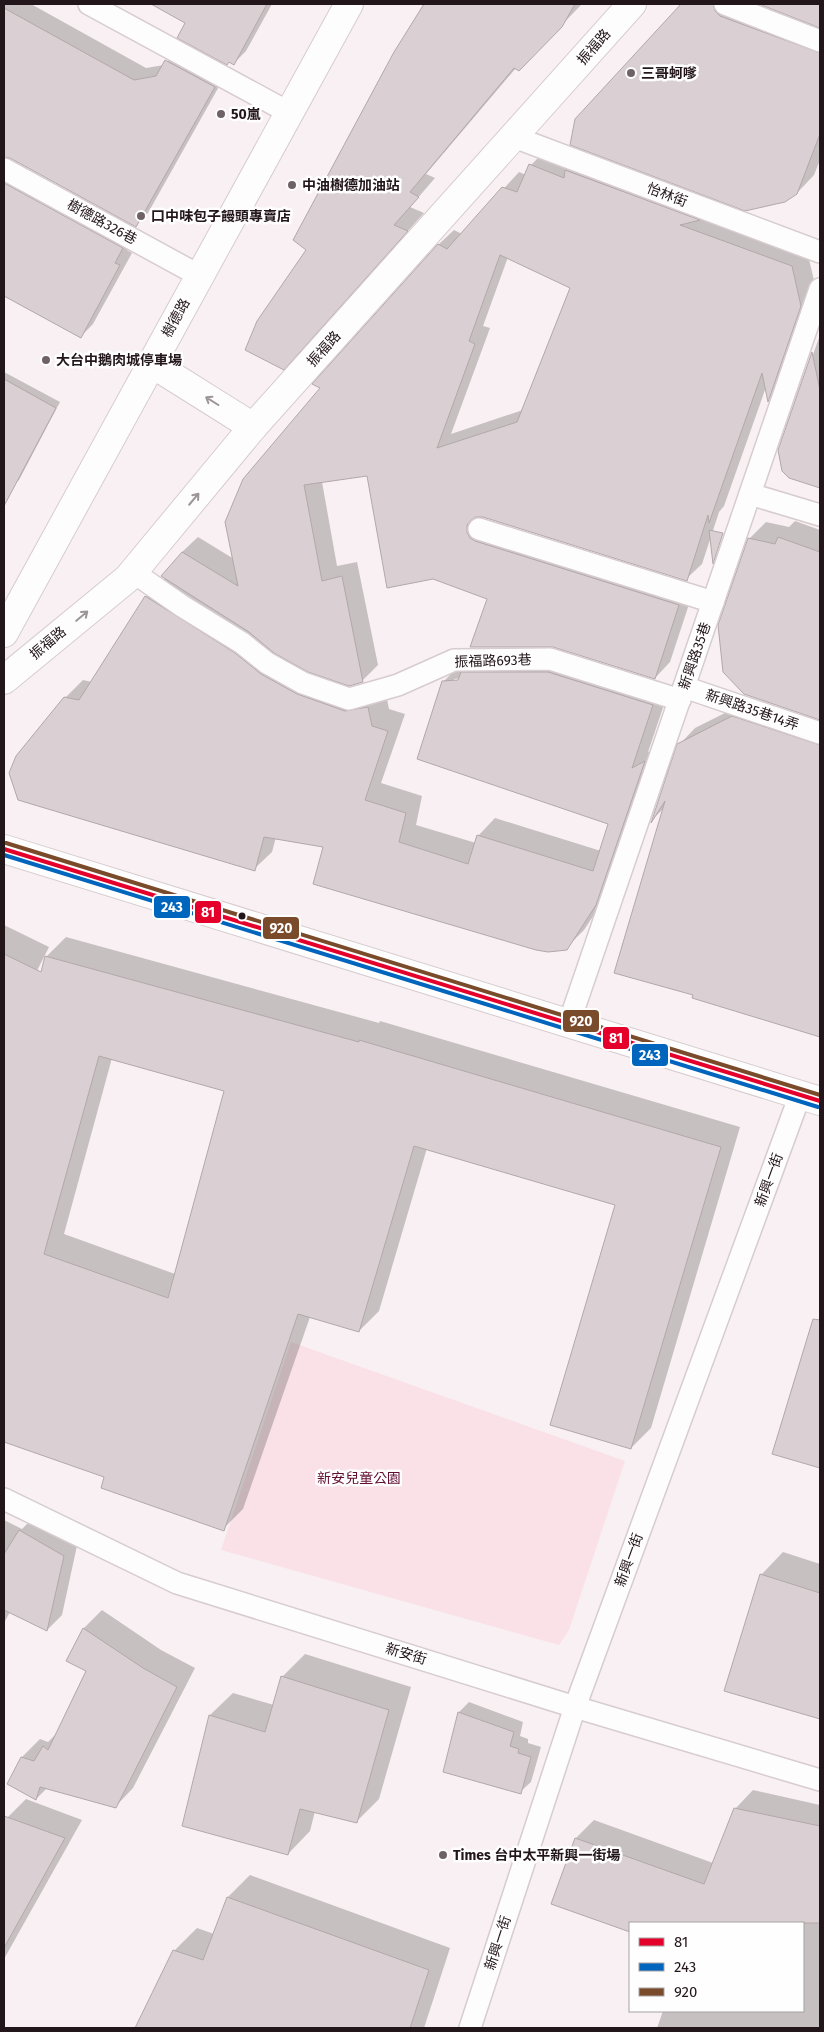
<svg xmlns="http://www.w3.org/2000/svg" width="824" height="2032" font-family="'Fira Sans','Noto Sans TC',sans-serif">
  <rect width="100%" height="100%" fill="#f8f0f2"/>
  <path fill="#f9e1e7" d="M291 1342 625 1461 569 1630 559 1645 221 1550Z"/>
  <g fill="#0003" fill-rule="evenodd">
    <path d="M4 4H31L146 68 164 65 179 48 226 74 148 213 135 225 10 157 4 155Z"/>
    <path d="M153 4H272L246 51 234 63 186 23Z"/>
    <path d="M424 4H582L519 69 516 68 426 174 435 178 410 207 424 213 301 350 307 249 395 53Z"/>
    <path d="M683 4H751L820 31V160L814 175 797 193 576 119Z"/>
    <path d="M762 4H820V26Z"/>
    <path d="M546 150 796 247 793 254 805 242 816 289 783 385 769 399 766 387 724 506 719 512 702 564 686 579 481 515 485 523 694 589 670 662 655 678 489 598 368 475 322 482 337 566 357 562 378 665 362 681 273 652 315 677 364 694 385 690 389 709 405 714 381 783 422 796 416 825 476 843 478 836 495 818 601 851 610 823 443 682 461 664 479 655 670 687 648 752 662 745 613 886 584 930 566 948 325 846 276 837 272 852 254 869 65 698 83 680 92 682 146 597 165 578 182 552 198 537 234 559 438 245 454 230 462 234 519 172 526 175 531 165ZM508 257 572 287 523 410 451 434 490 328 483 326ZM464 678V680L454 681V679Z"/>
    <path d="M4 157 5 163 135 236 127 250 132 253 93 324 81 336 4 290Z"/>
    <path d="M820 335V487L790 477 779 450Z"/>
    <path d="M4 372 60 402 19 480 14 484 6 480 4 484Z"/>
    <path d="M795 521 820 530V719L744 693 749 539 766 522 789 527Z"/>
    <path d="M749 701 820 725V1035L693 997 694 994 665 807 654 818 679 745 695 728Z"/>
    <path d="M4 925 49 947 4 1036Z"/>
    <path d="M66 937 379 1023 380 1021 740 1127 651 1428 631 1448 616 1204 427 1148 379 1311 359 1331 310 1317 243 1509 223 1529 106 1476 4 1441V1112L46 957ZM112 1058 226 1090 175 1274 64 1234Z"/>
    <path d="M820 1315V1467L774 1453Z"/>
    <path d="M35 1516 78 1541 62 1615 47 1630 10 1612 4 1623V1520L22 1529Z"/>
    <path d="M783 1552 820 1564V1718L726 1690 761 1575Z"/>
    <path d="M102 1610 161 1650 195 1668 133 1788 115 1807 47 1788 36 1799 8 1784 22 1757 40 1739 48 1742 57 1733 87 1670 68 1660 84 1628Z"/>
    <path d="M305 1654 411 1687 379 1799 357 1821 315 1811 310 1831 288 1854 184 1825 210 1715 233 1693 274 1705 282 1677Z"/>
    <path d="M469 1702 523 1722 520 1736 528 1739V1743L541 1747 531 1782 520 1792 445 1772 459 1712Z"/>
    <path d="M753 1790 820 1805V2028H657L663 2011H803V1923H630V1931L552 1904 576 1838 594 1820 713 1863 735 1809Z"/>
    <path d="M26 1799 82 1820 4 1959V1825L8 1817Z"/>
    <path d="M250 1875 450 1948 424 2028H136L174 1951 197 1928 214 1934 228 1897Z"/>
  </g>
  <g fill="#dad0d3" stroke="#b2a8aa" fill-rule="evenodd">
    <path d="M151 4H267L234 65 229 62 227 65 177 38 185 23Z"/>
    <path d="M424 4H575L562 27 519 71 514 68 410 192 419 197 394 225 408 231 284 370 245 350 257 321 306 250 293 240 394 52Z"/>
    <path d="M681 4H713L715 11 720 16 820 53V134L797 194 785 202 745 211 570 145 575 119Z"/>
    <path d="M759 4H820V28Z"/>
    <path d="M4 8 134 80 156 76 165 60 215 87 136 227 10 158 4 157Z"/>
    <path d="M529 164 564 178 565 170 700 220 680 225 792 266 801 306 768 402 762 373 709 523 708 515 687 581 483 517H476L471 520 467 525V532L470 538 475 541 679 605 655 679 553 647H470L487 599 433 579 387 588 367 476 304 485 322 581 342 576 363 682 349 686 308 672 274 653 249 632 161 576 182 552 238 586 225 522 243 479 320 388 312 384 438 244 447 249 502 187 517 192ZM500 255 570 288 517 422 437 448 475 344 469 341Z"/>
    <path d="M4 183 123 248 115 263 120 265 81 338 4 296Z"/>
    <path d="M812 352 820 390V488L789 478 782 471 778 450Z"/>
    <path d="M4 379 56 408 4 506Z"/>
    <path d="M709 530 723 533 713 564Z"/>
    <path d="M778 537 820 552V720L744 694 723 672 718 625 748 538 775 544Z"/>
    <path d="M145 596 235 653 261 674 297 694 345 711 368 707 372 726 388 731 365 800 406 813 399 842 468 864 477 835 593 871 608 824 417 759 442 681 458 680 461 672H548L653 705 632 768 645 761 596 905 567 950 548 952 536 950 313 884 323 847 264 837 255 871 18 800 9 773 16 756 64 697 79 700Z"/>
    <path d="M732 716 820 745V1037L692 998 693 995 614 973 665 801 651 823 677 744Z"/>
    <path d="M4 954 41 972 45 956 359 1042V1040L721 1147 631 1449 550 1425 615 1205 414 1146 359 1332 298 1314 224 1531 101 1488 104 1477 4 1442ZM99 1056 224 1091 168 1298 44 1254Z"/>
    <path d="M813 1319 820 1320V1468L772 1454Z"/>
    <path d="M19 1530 64 1556 47 1631 4 1610V1554Z"/>
    <path d="M760 1574 820 1593V1719L724 1691Z"/>
    <path d="M83 1628 143 1668 177 1687 116 1808 40 1787 36 1800 7 1784 21 1757 34 1761 43 1746 48 1750 86 1671 66 1661Z"/>
    <path d="M281 1676 389 1710 357 1823 300 1809 288 1855 182 1826 209 1715 265 1732Z"/>
    <path d="M458 1712 514 1732 510 1746 519 1749 518 1753 531 1757 521 1794 443 1772Z"/>
    <path d="M734 1808 820 1826V1923H630V1932L551 1904 575 1838 704 1884Z"/>
    <path d="M4 1816 65 1838 4 1948Z"/>
    <path d="M227 1897 429 1970 410 2028H135L173 1950 203 1960Z"/>
  </g>
  <g fill="none" stroke-linecap="round" stroke-linejoin="round">
    <defs>
      <g id="lane">
        <path d="M89 4 288 112"/>
        <path d="M725 4 820 41"/>
        <path d="M514 137 820 252"/>
        <path d="M4 169 200 276"/>
        <path d="M750 494 820 515"/>
        <path d="M479 529 713 602"/>
        <path d="M133 572 182 606 242 643 267 663 303 683 349 699 398 685 454 660 550 659 680 700"/>
        <path d="M684 687 820 733"/>
        <path d="M569 1023 820 289"/>
        <path d="M4 1499 177 1583 575 1707 820 1780"/>
        <path d="M470 2028 575 1707 800 1095"/>
      </g>
      <g id="street">
        <path d="M151 363 253 427"/>
        <path d="M4 680 128 578 253 427 632 4"/>
        <path d="M4 849 820 1101"/>
      </g>
      <path id="secondary" d="M4 633 349 4"/>
    </defs>
    <use href="#lane" stroke="#d7cccf" stroke-width="24"/>
    <use href="#street" stroke="#d7cccf" stroke-width="30"/>
    <use href="#secondary" stroke="#d7cccf" stroke-width="30"/>
    <use href="#lane" stroke="#fefdfd" stroke-width="21"/>
    <use href="#street" stroke="#fefdfd" stroke-width="28"/>
    <use href="#secondary" stroke="#fefdfd" stroke-width="28"/>
    <defs>
      <path id="bus-1" d="M4 849 820 1101"/>
      <path id="bus-2" d="M4 855 818 1107"/>
      <path id="bus-3" d="M6 843 820 1095"/>
    </defs>
    <use href="#bus-1" stroke="#fefefe" stroke-width="8"/>
    <use href="#bus-2" stroke="#fefefe" stroke-width="8"/>
    <use href="#bus-3" stroke="#fefefe" stroke-width="8"/>
    <use href="#bus-1" stroke="#e4002b" stroke-width="4"/>
    <use href="#bus-2" stroke="#0065bd" stroke-width="4"/>
    <use href="#bus-3" stroke="#7a4b2a" stroke-width="4"/>
  </g>
  <defs><path id="oneway-shaft" d="M-6 0H5M1.5-3L5.5 0L1.5 3" fill="none" stroke-width="1.6" stroke-linecap="round" stroke-linejoin="round" transform="scale(1.25)"/></defs>
  <g stroke="#9b9597">
    <use href="#oneway-shaft" transform="translate(212 401) rotate(-148)"/>
    <use href="#oneway-shaft" transform="translate(194 499) rotate(-50)"/>
    <use href="#oneway-shaft" transform="translate(82 616) rotate(-40)"/>
  </g>
  <g fill="#6e6266" stroke="#fefefe" stroke-width="2">
    <circle cx="631" cy="73" r="5"/>
    <circle cx="221" cy="114" r="5"/>
    <circle cx="292" cy="185" r="5"/>
    <circle cx="141" cy="216" r="5"/>
    <circle cx="46" cy="360" r="5"/>
    <circle cx="443" cy="1855" r="5"/>
  </g>
  <circle fill="#23161a" stroke="#fefefe" stroke-width="2" cx="242" cy="916" r="4.5"/>
  <g text-anchor="middle" dominant-baseline="central" stroke-width="5" stroke-linejoin="round" paint-order="stroke">
    <g font-size="14" fill="#23161a" stroke="#fefefe">
      <text transform="translate(594 47) rotate(-49)">振福路</text>
      <text transform="translate(667 195) rotate(21)">怡林街</text>
      <text transform="translate(102 222) rotate(29)">樹德路326巷</text>
      <text transform="translate(176 318) rotate(-61)">樹德路</text>
      <text transform="translate(324 349) rotate(-48)">振福路</text>
      <text transform="translate(48 643) rotate(-40)">振福路</text>
      <text transform="translate(695 656) rotate(-71)">新興路35巷</text>
      <text transform="translate(493 661) rotate(-2)">振福路693巷</text>
      <text transform="translate(752 710) rotate(19)">新興路35巷14弄</text>
      <text transform="translate(769 1180) rotate(-70)">新興一街</text>
      <text transform="translate(629 1560) rotate(-70)">新興一街</text>
      <text transform="translate(406 1654) rotate(17)">新安街</text>
      <text transform="translate(498 1943) rotate(-72)">新興一街</text>
    </g>
    <g font-size="14" font-weight="bold" fill="#23161a" stroke="#fefefe" text-anchor="start">
      <text x="641" y="73">三哥蚵嗲</text>
      <text x="231" y="114">50嵐</text>
      <text x="302" y="185">中油樹德加油站</text>
      <text x="151" y="216">口中味包子饅頭專賣店</text>
      <text x="56" y="360">大台中鵝肉城停車場</text>
      <text x="453" y="1855">Times 台中太平新興一街場</text>
    </g>
    <g font-size="14" fill="#620e31" stroke="#fefefe">
      <text x="359" y="1478">新安兒童公園</text>
    </g>
  </g>
  <g stroke="#fefefe" stroke-width="2">
    <rect x="153" y="895" width="38" height="24" rx="5" fill="#0065bd"/>
    <rect x="194" y="900" width="28" height="24" rx="5" fill="#e4002b"/>
    <rect x="262" y="916" width="38" height="24" rx="5" fill="#7a4b2a"/>
    <rect x="562" y="1009" width="38" height="24" rx="5" fill="#7a4b2a"/>
    <rect x="602" y="1026" width="28" height="24" rx="5" fill="#e4002b"/>
    <rect x="631" y="1043" width="38" height="24" rx="5" fill="#0065bd"/>
  </g>
  <g font-size="14" text-anchor="middle" font-weight="bold" fill="#fff">
    <text x="172" y="912">243</text>
    <text x="208" y="917">81</text>
    <text x="281" y="933">920</text>
    <text x="581" y="1026">920</text>
    <text x="616" y="1043">81</text>
    <text x="650" y="1060">243</text>
  </g>
  <rect width="824" height="2032" fill="none" stroke="#23161a" stroke-width="10"/>
  <rect x="629" y="1922" width="175" height="90" fill="#fefefe" stroke="#a6a1a3"/>
  <rect x="639" y="1938" width="25" height="8" fill="#e4002b" stroke="#a6a1a3"/>
  <text x="674" y="1947" font-size="15" fill="#23161a">81</text>
  <rect x="639" y="1963" width="25" height="8" fill="#0065bd" stroke="#a6a1a3"/>
  <text x="674" y="1972" font-size="15" fill="#23161a">243</text>
  <rect x="639" y="1988" width="25" height="8" fill="#7a4b2a" stroke="#a6a1a3"/>
  <text x="674" y="1997" font-size="15" fill="#23161a">920</text>
</svg>
